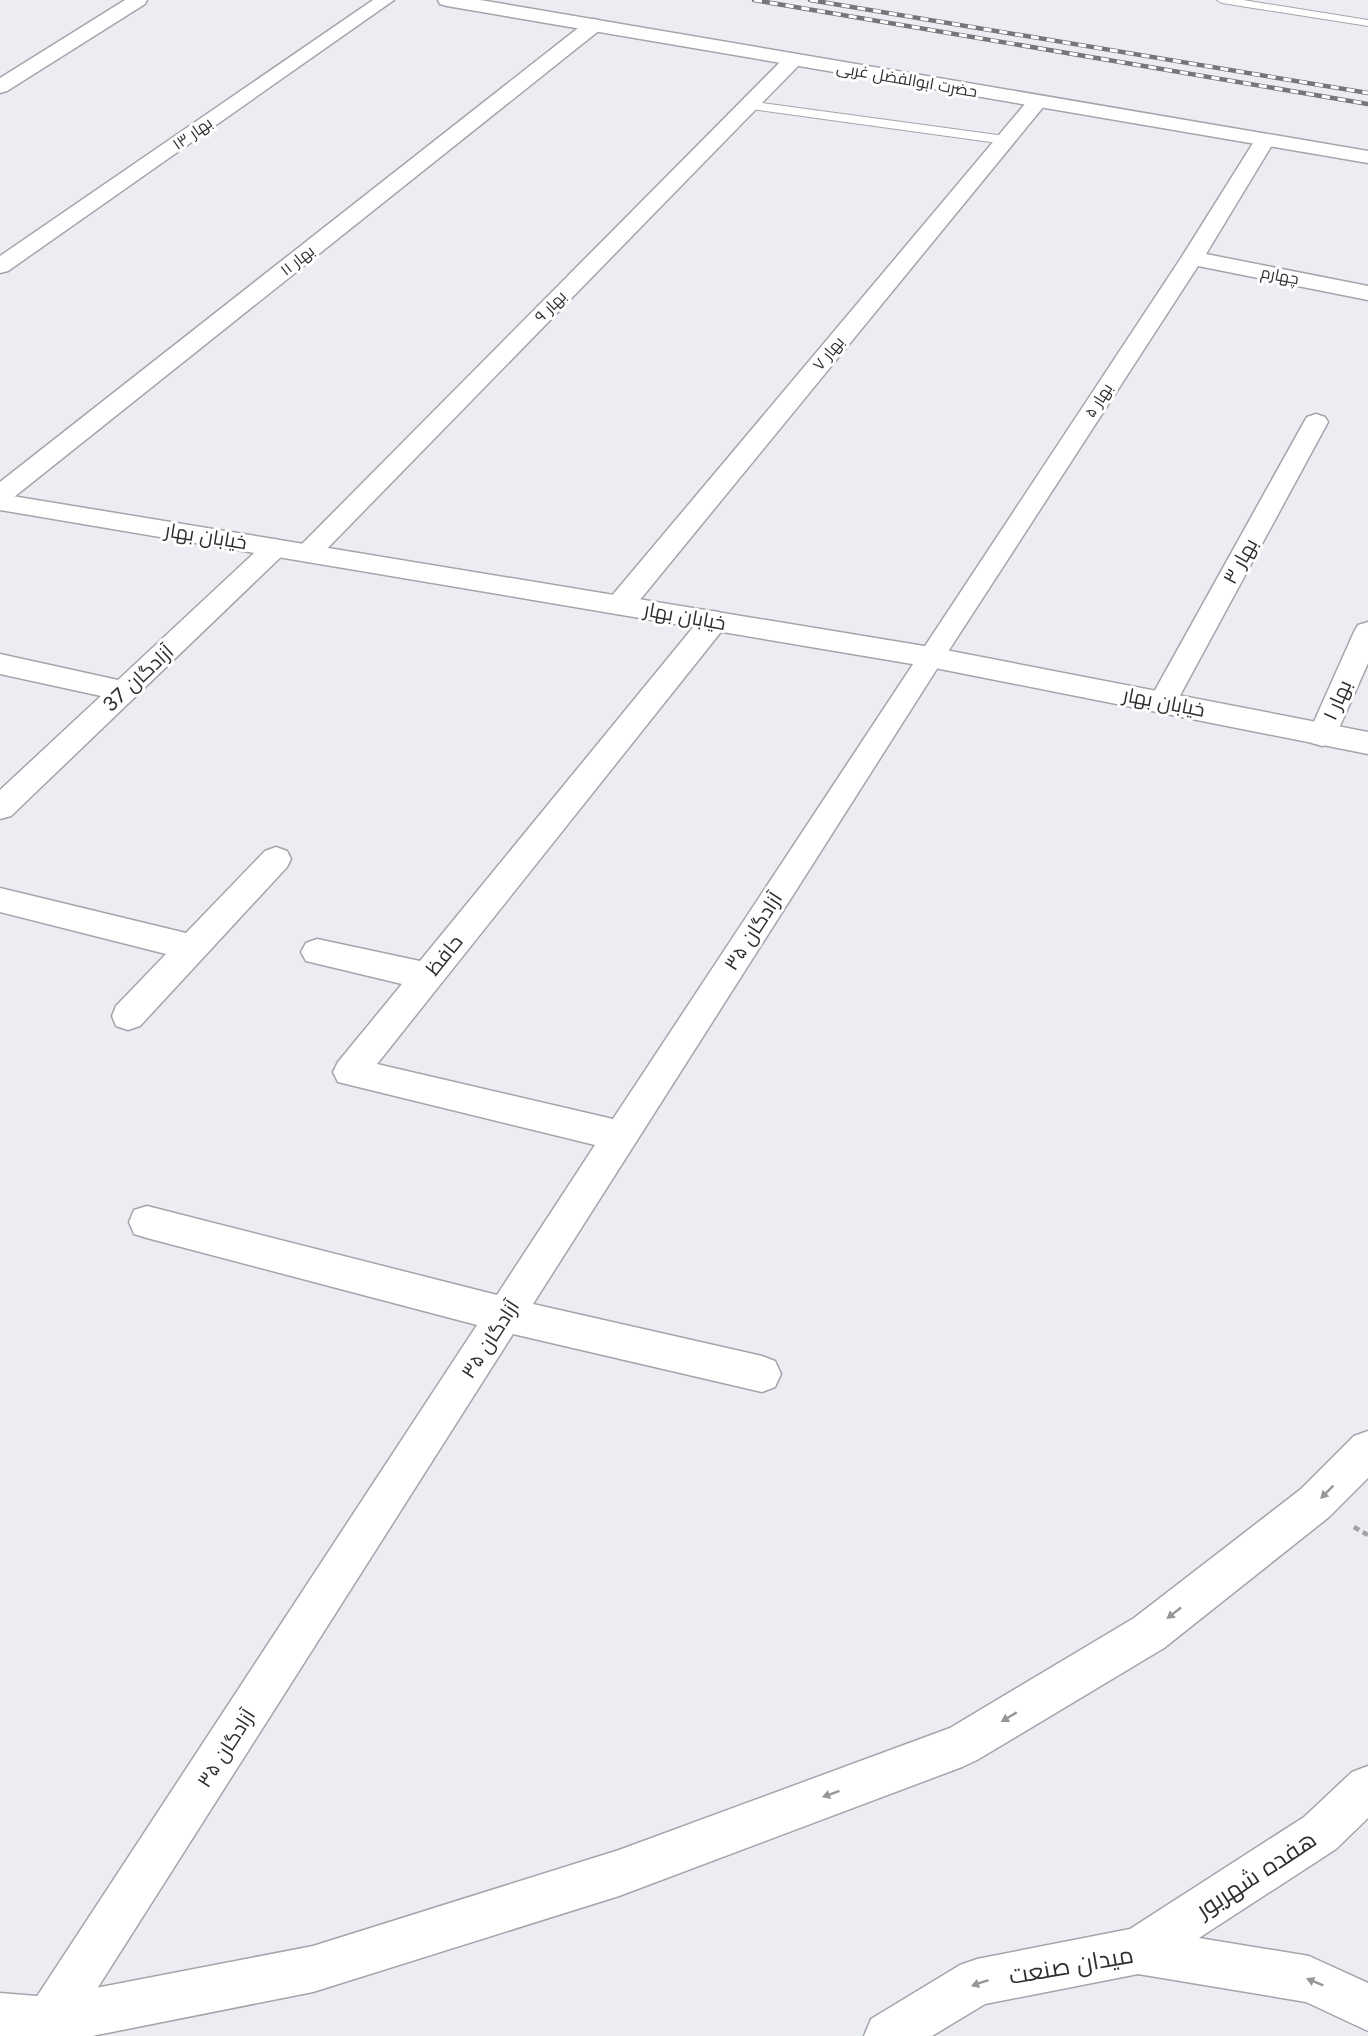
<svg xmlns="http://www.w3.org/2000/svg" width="1368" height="2036" font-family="Inter,Cairo,sans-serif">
  <rect width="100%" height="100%" fill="#ebedf3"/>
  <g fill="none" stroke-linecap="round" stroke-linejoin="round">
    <defs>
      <g id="lane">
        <path d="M1217 0H1243L1368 20V26L1222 3Z"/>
        <path d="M748 101 1005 136 1011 140 1005 144 744 108V102Z"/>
      </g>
      <g id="street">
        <path d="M125 0H147L145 4 7 91 0 93V78Z"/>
        <path d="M373 0H394L8 271 0 273V256Z"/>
        <path d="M594 19 601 21 603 25 601 29 9 501 0 503V482L587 21Z"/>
        <path d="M793 54 800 56 803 60 800 64 317 559 308 562 299 559 295 553 299 547 786 56Z"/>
        <path d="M1037 96 1044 98 1047 102 1044 106 630 612 620 614 610 612 606 605 610 598 1030 98Z"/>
        <path d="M1265 134 1272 136 1275 140 1206 254 1368 286V300L1198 266 940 664 533 1304 762 1356 775 1361 781 1374 775 1387 762 1392 513 1334 67 2036H32L25 2021 32 2004 477 1325 147 1238 134 1234 129 1222 134 1210 147 1206 497 1295 595 1145 338 1082 333 1072 338 1062 402 984 306 961 301 952 306 943 317 939 420 961 704 614 714 611 724 614 728 621 724 628 377 1064 613 1119 1181 258 1255 140 1258 136Z"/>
        <path d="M1316 414 1325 417 1328 422 1177 701 1173 708 1163 711 1153 708 1149 701 1304 422 1307 417Z"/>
        <path d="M275 539 284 542 288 548 284 554 11 816 0 819V790L101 696 0 674V654L118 680 266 542Z"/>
        <path d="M1368 622V663L1336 735 1332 743 1322 746 1312 743 1308 735 1354 632 1358 625Z"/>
        <path d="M276 847 287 851 291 859 287 867 140 1026 128 1030 116 1026 112 1016 116 1006 166 954 0 912V888L186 933 265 851Z"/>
      </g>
      <g id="secondary">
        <path d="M438 0H480L1368 151V163L447 6 440 4Z"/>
        <path d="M0 494 930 647 1368 732V754L930 667 0 510Z"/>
      </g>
      <g id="primary">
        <path d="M1368 1431V1478L1329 1517 1164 1648 977 1760 962 1767 619 1896 313 1992 92 2036H0V1993L49 1997 313 1946 619 1850 950 1728 1134 1618 1301 1489 1354 1436Z"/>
        <path d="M1368 1766V1818L1336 1849 1199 1938 1309 1956 1368 1983V2031L1306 2002 1138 1974 985 2004 932 2036H864L871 2019 960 1965 977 1959 1130 1929 1304 1817 1352 1772Z"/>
      </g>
    </defs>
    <use href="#lane" stroke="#a4a5ab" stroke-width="2"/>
    <use href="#street" stroke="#a4a5ab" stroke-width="3"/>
    <use href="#secondary" stroke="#a4a5ab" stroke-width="3"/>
    <use href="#primary" stroke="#a4a5ab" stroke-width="3"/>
    <path stroke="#a0a2a6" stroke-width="4.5" stroke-dasharray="6 4" stroke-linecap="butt" d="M1354 1527 1368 1535"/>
    <use href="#lane" fill="#fff" fill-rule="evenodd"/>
    <use href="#street" fill="#fff" fill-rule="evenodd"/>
    <use href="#secondary" fill="#fff" fill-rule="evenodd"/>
    <use href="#primary" fill="#fff" fill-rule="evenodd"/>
    <defs>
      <g id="rail">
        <path d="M754 0 1368 104"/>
        <path d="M810 0 1368 93"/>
      </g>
    </defs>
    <use href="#rail" stroke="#757679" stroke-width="4.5"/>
    <use href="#rail" stroke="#fff" stroke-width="3" stroke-dasharray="8" stroke-linecap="butt"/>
  </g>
  <defs><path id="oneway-solid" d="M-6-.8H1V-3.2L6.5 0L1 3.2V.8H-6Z" transform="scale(1.5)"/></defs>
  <g fill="#979798">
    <use href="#oneway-solid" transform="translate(1327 1492) rotate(135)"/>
    <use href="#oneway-solid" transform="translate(1174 1613) rotate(142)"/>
    <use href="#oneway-solid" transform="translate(1009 1717) rotate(149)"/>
    <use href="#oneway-solid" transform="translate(831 1794) rotate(160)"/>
    <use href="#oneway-solid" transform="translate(1315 1982) rotate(-158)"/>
    <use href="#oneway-solid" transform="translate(980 1983) rotate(161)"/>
  </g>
  <g text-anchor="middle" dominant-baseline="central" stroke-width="6" stroke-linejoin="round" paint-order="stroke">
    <g font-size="16" fill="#2f2f31" stroke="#fff">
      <text transform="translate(907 79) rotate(10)">حضرت ابوالفضل غربی</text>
      <text transform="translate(192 133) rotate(-35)">بهار ۱۳</text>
      <text transform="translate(297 260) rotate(-38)">بهار ۱۱</text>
      <text transform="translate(1280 275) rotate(11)">چهارم</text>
      <text transform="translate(550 306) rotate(-45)">بهار ۹</text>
      <text transform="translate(828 353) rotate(-50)">بهار ۷</text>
      <text transform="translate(1098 400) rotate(-57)">بهار ۵</text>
    </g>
    <g font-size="20" fill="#2f2f31" stroke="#fff">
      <text transform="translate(206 536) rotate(9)">خیابان بهار</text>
      <text transform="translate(1240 561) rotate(-61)">بهار ۳</text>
      <text transform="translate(685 616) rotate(10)">خیابان بهار</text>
      <text transform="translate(138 678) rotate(-43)">آزادگان 37</text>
      <text transform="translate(1337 700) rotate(-66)">بهار ۱</text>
      <text transform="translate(1164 702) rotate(11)">خیابان بهار</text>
      <text transform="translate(753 931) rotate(-57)">آزادگان ۳۵</text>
      <text transform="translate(444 955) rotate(-51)">حافظ</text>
      <text transform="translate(490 1339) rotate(-57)">آزادگان ۳۵</text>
      <text transform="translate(226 1748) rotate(-57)">آزادگان ۳۵</text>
    </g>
    <g font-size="24" fill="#2f2f31" stroke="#fff">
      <text transform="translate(1256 1874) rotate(-33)">هفده شهریور</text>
      <text transform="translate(1071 1965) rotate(-10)">میدان صنعت</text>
    </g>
  </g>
</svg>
